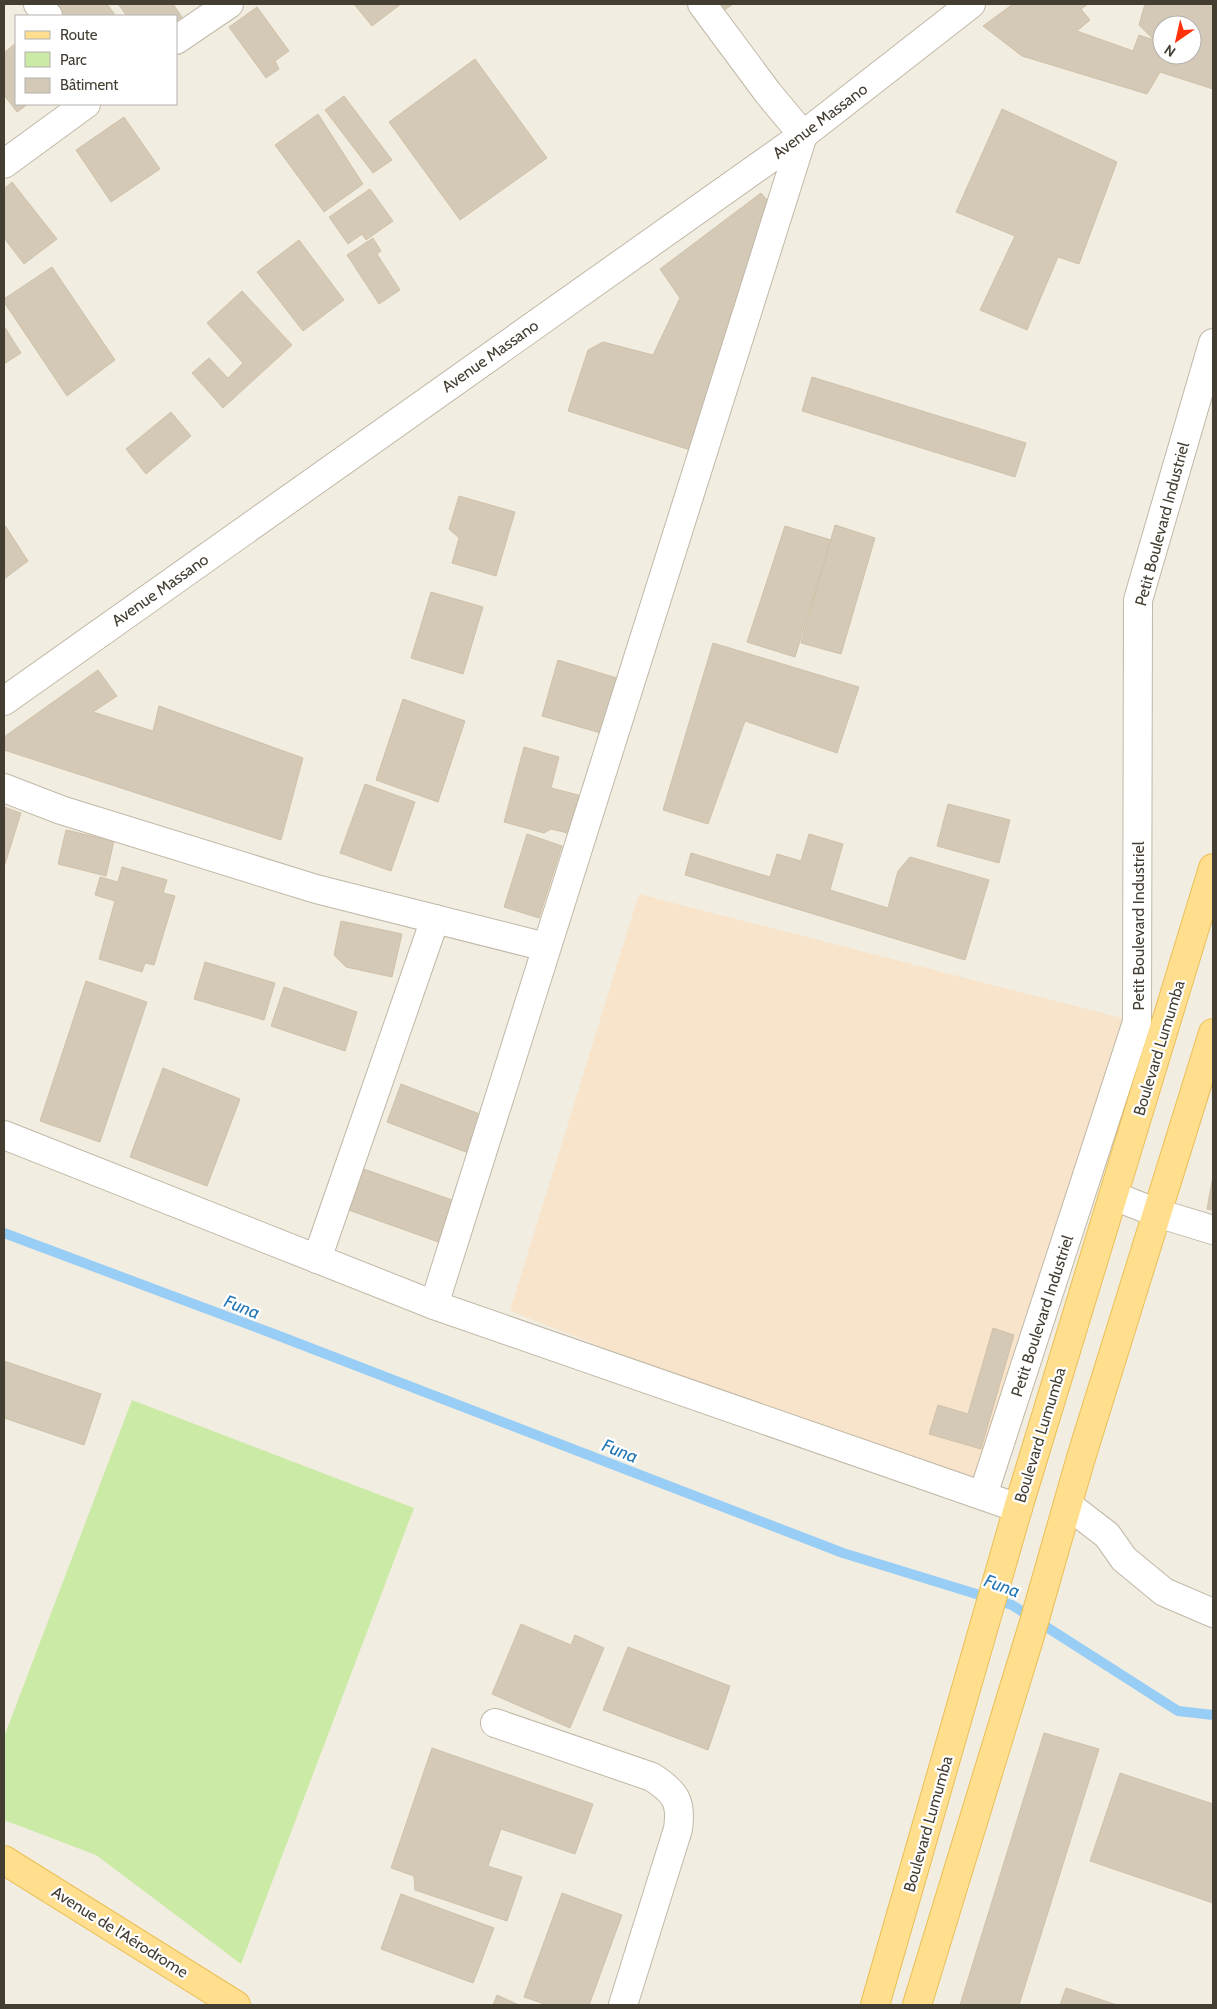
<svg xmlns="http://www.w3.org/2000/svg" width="1217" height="2009" font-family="Cabin,sans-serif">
  <rect width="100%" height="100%" fill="#f2ede1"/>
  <path fill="#f7e4ca" d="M639 894 1137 1022 983 1495 510 1311Z"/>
  <path fill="#cbeaa6" d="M132 1400 414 1508 241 1964 96 1855 4 1820V1737Z"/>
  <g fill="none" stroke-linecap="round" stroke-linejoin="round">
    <path stroke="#98cef5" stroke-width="10" d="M4 1233 274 1334 843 1553 1012 1605 1178 1711 1213 1715"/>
  </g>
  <g fill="#d4c9b6" stroke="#d0c1a9" fill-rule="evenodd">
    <path d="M54 4H107L116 16H63Z"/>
    <path d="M118 4H173L182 17 176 21V16H127Z"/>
    <path d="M354 4H401L372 26Z"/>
    <path d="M707 4H733L716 16Z"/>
    <path d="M1013 4H1088L1081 9 1090 20 1077 31 1133 51 1139 35 1154 40 1139 25 1145 4H1213V89L1160 72 1147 94 1022 56 983 26ZM1162 25H1192V55H1162Z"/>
    <path d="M257 7 289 51 275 61 279 69 266 78 229 27Z"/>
    <path d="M16 43V104H28L17 112 4 95V53Z"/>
    <path d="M475 59 547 158 460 220 389 122Z"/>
    <path d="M344 96 392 160 373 173 325 110Z"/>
    <path d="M1002 109 1117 162 1079 264 1058 257 1027 330 980 310 1015 236 956 212Z"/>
    <path d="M318 114 363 184 324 212 275 145Z"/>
    <path d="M124 117 160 169 111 202 76 150Z"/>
    <path d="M12 182 57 239 24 264 4 238V189Z"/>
    <path d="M370 189 393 221 366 240 362 234 348 244 329 217Z"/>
    <path d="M761 193 768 201 690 450 568 411 588 350 603 342 653 355 680 298 660 269Z"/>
    <path d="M373 238 381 251 377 254 400 290 379 304 347 255Z"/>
    <path d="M299 240 344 300 303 331 257 272Z"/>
    <path d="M52 267 115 360 67 396 4 302V299Z"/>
    <path d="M242 291 292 345 223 408 192 373 209 358 228 378 243 363 207 323Z"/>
    <path d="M4 326 21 353 4 364Z"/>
    <path d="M812 377 1026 443 1015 477 802 411Z"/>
    <path d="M171 412 191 436 146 474 126 449Z"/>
    <path d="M459 496 515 512 496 576 452 563 459 538 449 529Z"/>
    <path d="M4 524 28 561 4 579Z"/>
    <path d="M835 525 875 538 841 654 801 643Z"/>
    <path d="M785 526 831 540 795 657 747 642Z"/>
    <path d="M431 592 483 607 463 674 411 658Z"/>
    <path d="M713 643 859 687 837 753 745 721 708 824 663 810Z"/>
    <path d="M558 660 620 679 604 734 542 716Z"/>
    <path d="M98 670 117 696 93 712 153 731 159 706 303 758 281 840 4 750V737Z"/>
    <path d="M403 699 465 721 438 802 376 780Z"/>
    <path d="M524 747 559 757 551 788 582 796 572 834 551 829 544 833 504 822Z"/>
    <path d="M365 784 415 802 391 871 340 853Z"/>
    <path d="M948 804 1010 820 999 863 937 846Z"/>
    <path d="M4 807 21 813 4 867Z"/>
    <path d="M66 830 114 841 106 876 58 864Z"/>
    <path d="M527 834 562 846 539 918 504 907Z"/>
    <path d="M809 834 843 844 830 890 888 908 898 871 910 857 989 880 965 960 685 875 691 853 770 877 777 854 801 861Z"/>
    <path d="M122 867 167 880 163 893 175 896 154 965 145 963 142 972 99 959 115 901 95 895 100 877 118 882Z"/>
    <path d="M341 921 402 934 392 977 346 967 334 955Z"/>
    <path d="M205 962 275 983 264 1020 194 999Z"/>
    <path d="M86 981 147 1002 100 1142 40 1121Z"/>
    <path d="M284 987 357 1012 345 1051 271 1026Z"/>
    <path d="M163 1068 240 1099 207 1186 130 1157Z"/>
    <path d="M401 1084 485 1116 471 1154 387 1122Z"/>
    <path d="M358 1167 458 1202 444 1244 343 1208Z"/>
    <path d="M1213 1176V1210L1207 1209Z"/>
    <path d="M993 1328 1014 1335 981 1449 929 1434 938 1405 968 1414Z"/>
    <path d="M4 1361 101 1394 84 1445 4 1418Z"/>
    <path d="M521 1624 571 1645 575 1635 604 1648 570 1728 492 1694Z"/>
    <path d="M628 1647 730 1686 708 1750 603 1710Z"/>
    <path d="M1044 1733 1099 1749 1019 2005H960Z"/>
    <path d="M432 1748 593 1804 575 1854 501 1829 488 1866 522 1877 507 1921 415 1890 414 1876 391 1868Z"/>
    <path d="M1120 1773 1213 1804V1903L1090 1861Z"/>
    <path d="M562 1893 622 1915 589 2005H547L524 1997Z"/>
    <path d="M401 1894 494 1928 473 1983 381 1949Z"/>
    <path d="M1066 1988 1117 2005H1060Z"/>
    <path d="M497 1995 519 2005H493Z"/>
  </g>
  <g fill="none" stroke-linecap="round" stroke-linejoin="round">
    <defs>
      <g id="minor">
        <path d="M38 4 48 16"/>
        <path d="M176 40 229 4"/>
        <path d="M4 164 86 104"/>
        <path d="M4 701 803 135 971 4"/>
        <path d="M4 788 61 810 316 889 546 947"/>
        <path d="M4 1135 434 1305 1018 1508"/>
        <path d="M1114 1196 1157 1213 1213 1230"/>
        <path d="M317 1259 435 919"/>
        <path d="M434 1305 803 135 768 93 702 4"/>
        <path d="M983 1495 1137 1022 1138 600 1213 343"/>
        <path d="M1068 1505 1107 1535 1124 1559 1164 1592 1213 1613"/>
        <path d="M495 1723 652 1777C675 1792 682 1801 678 1829L623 2005"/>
      </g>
      <g id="major">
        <path d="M4 1860 236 2005"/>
        <path d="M875 2005 1018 1508 1213 868"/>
        <path d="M917 2005 1032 1629 1080 1461 1213 1033"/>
      </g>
    </defs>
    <use href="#minor" stroke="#c1b8a7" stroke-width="30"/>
    <use href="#major" stroke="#ebbf56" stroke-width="30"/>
    <use href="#minor" stroke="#fff" stroke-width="28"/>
    <use href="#major" stroke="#ffdf8e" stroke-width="28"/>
  </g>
  <g text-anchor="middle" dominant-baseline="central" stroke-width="4.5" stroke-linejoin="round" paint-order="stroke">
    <g font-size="16" fill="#443d32" stroke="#fff">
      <text transform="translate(820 121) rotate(-37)">Avenue Massano</text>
      <text transform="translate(490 356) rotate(-35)">Avenue Massano</text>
      <text transform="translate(1162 524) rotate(-75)">Petit Boulevard Industriel</text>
      <text transform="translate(160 590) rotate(-35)">Avenue Massano</text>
      <text transform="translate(1138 926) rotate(-90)">Petit Boulevard Industriel</text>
      <text transform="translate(1159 1048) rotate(-73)">Boulevard Lumumba</text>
      <text transform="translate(1042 1316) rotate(-72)">Petit Boulevard Industriel</text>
      <text transform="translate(1040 1435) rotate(-73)">Boulevard Lumumba</text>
      <text transform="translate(928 1824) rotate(-74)">Boulevard Lumumba</text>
      <text transform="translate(120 1932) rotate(32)">Avenue de l’Aérodrome</text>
    </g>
    <g font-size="18" font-style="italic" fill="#2578b6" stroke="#fff">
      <text transform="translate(242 1307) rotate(21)">Funa</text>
      <text transform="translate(620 1451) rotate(21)">Funa</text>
      <text transform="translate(1002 1586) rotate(20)">Funa</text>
    </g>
  </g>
  <rect width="1217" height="2009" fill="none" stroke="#443d32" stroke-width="10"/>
  <rect x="15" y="15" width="162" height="90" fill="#ffffff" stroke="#b4b1ad"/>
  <rect x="25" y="31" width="25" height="8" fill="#ffdf8e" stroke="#b4b1ad"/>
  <text x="60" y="40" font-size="15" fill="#443d32">Route</text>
  <rect x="25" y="52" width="25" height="15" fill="#cbeaa6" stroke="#b4b1ad"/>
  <text x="60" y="65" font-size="15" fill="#443d32">Parc</text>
  <rect x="25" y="78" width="25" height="15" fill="#d4c9b6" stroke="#b4b1ad"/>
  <text x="60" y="90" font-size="15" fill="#443d32">Bâtiment</text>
  <g transform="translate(1177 40) rotate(214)"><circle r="24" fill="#ffffff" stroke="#b4b1ad"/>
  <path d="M0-4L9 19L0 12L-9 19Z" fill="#ff320c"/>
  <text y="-8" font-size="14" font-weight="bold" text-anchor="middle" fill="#443d32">N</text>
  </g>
</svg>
